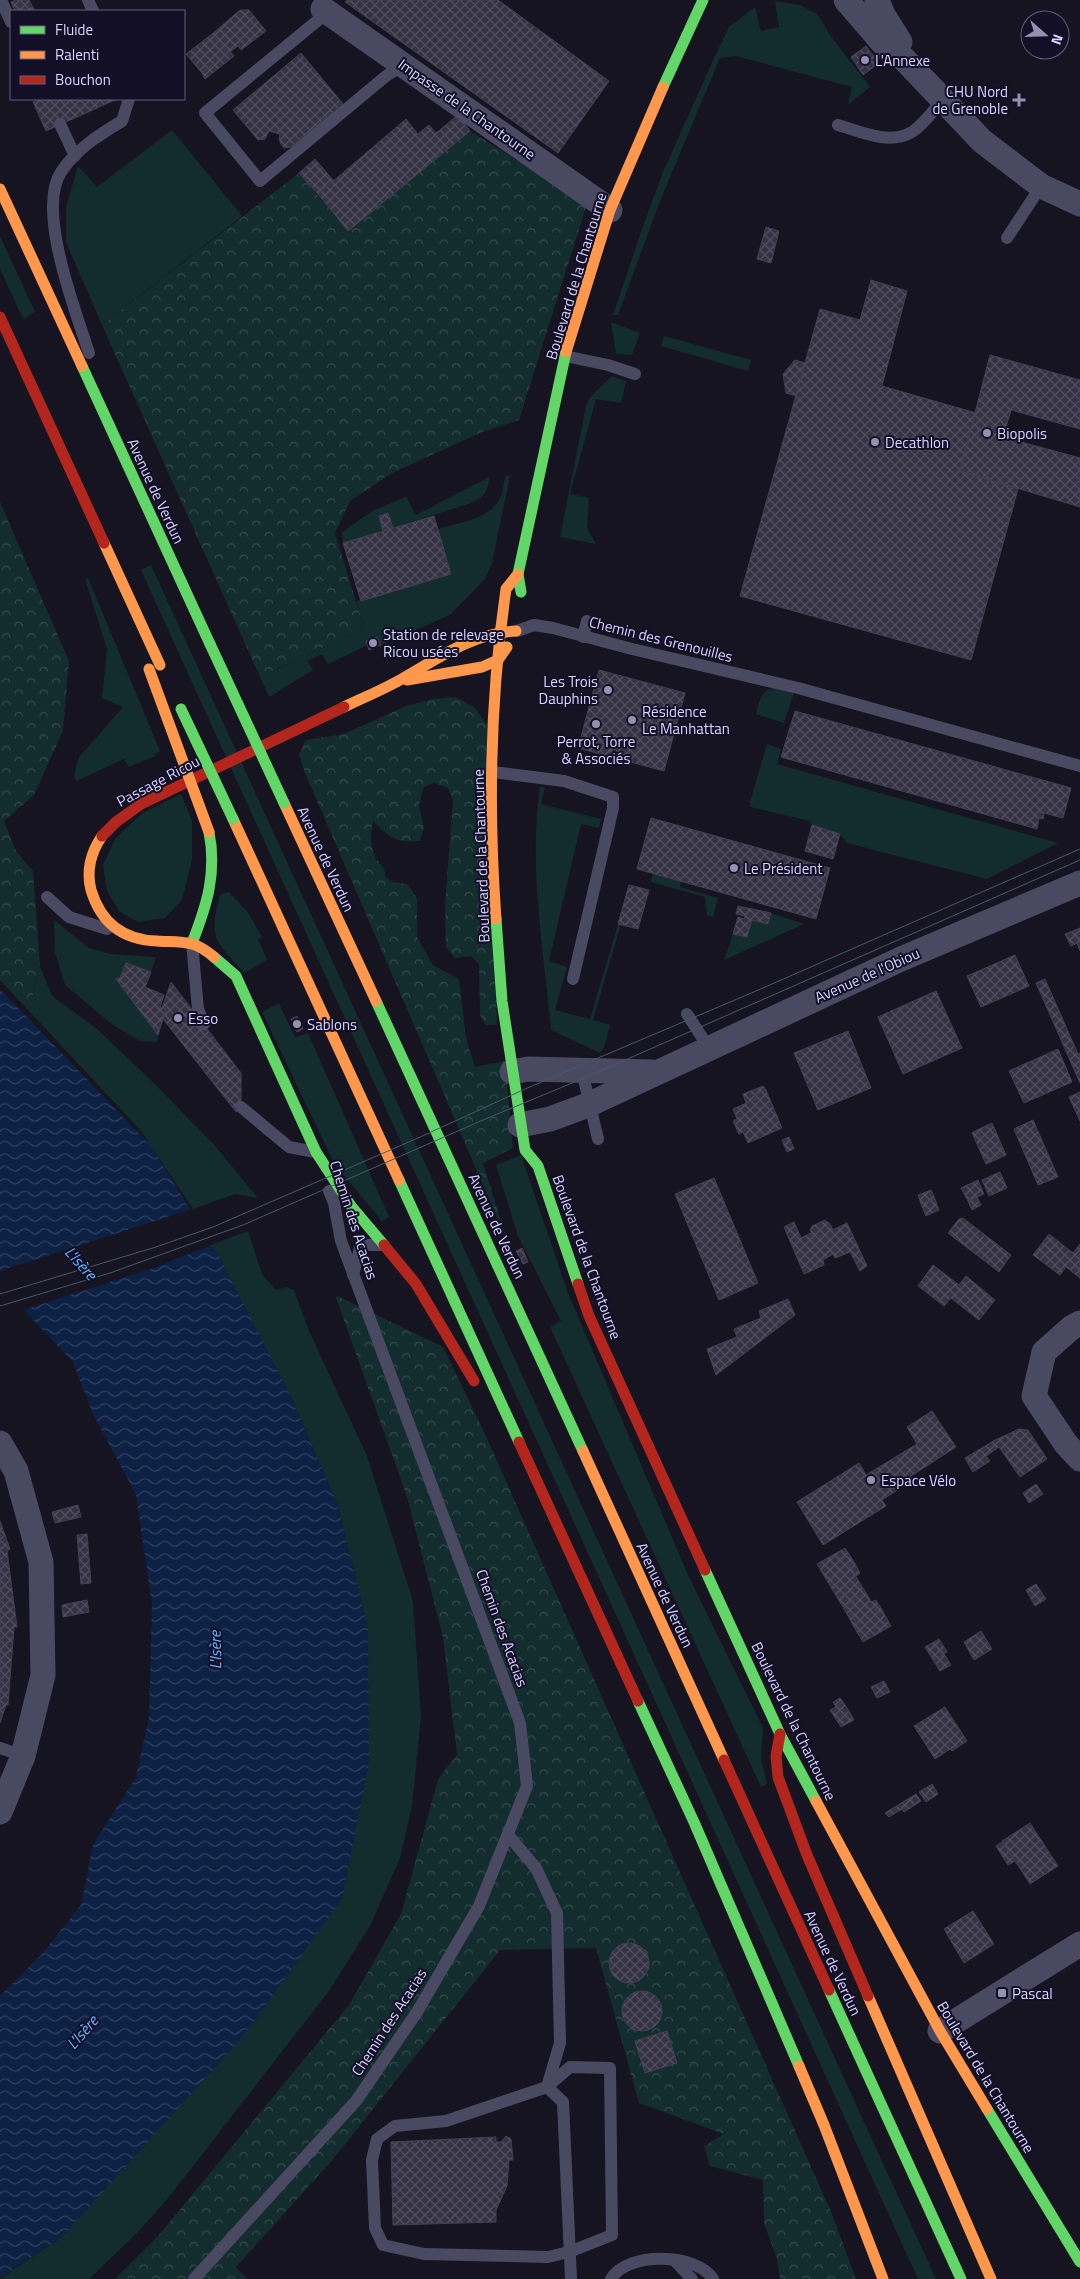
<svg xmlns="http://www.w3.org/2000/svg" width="1080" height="2279" font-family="'Titillium Web',sans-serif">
  <defs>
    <pattern id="forest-crowns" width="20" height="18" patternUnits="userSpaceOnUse" patternTransform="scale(1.25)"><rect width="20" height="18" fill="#132c2d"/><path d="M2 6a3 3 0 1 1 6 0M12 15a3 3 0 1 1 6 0" fill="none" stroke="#354a4c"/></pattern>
    <pattern id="water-waves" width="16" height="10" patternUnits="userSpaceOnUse" patternTransform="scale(1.25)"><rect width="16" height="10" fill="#0d2144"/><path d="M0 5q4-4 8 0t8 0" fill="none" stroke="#304060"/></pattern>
    <pattern id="building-cross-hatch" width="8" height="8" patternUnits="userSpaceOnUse" patternTransform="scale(1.25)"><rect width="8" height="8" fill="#343243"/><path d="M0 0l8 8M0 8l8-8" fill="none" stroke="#514f5f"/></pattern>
  </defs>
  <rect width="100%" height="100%" fill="#161421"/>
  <g fill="#132c2d">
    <path d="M775 1 800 5 817 14 830 35 870 87 848 105 852 87 736 56 720 58 660 201 618 315H613L642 229 663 172 715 56 729 27 755 7 761 31 779 27Z"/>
    <path d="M172 130 242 216 102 325 66 242V207L78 166 97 187Z"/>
    <path d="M0 236 35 312 23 319 0 269Z"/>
    <path d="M611 322 640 333 632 355 616 354Z"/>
    <path d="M664 336 751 360 748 371 661 346Z"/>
    <path d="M612 376 626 381 621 403 596 399 570 494 589 498 587 528 596 544 560 537 586 406 591 396Z"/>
    <path d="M506 475 510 476 492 563 485 579 450 615 381 645 377 637 367 641 368 645 328 664 322 654 308 661 313 670 269 697 260 677 364 628 356 601 451 574 438 529C458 523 490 519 500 498 504 492 503 482 506 475Z"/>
    <path d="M489 477C488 492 485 496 471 503L393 528 388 514 380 516 383 531 343 543 342 532 374 510 406 497 416 515Z"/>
    <path d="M151 565 936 2279H918L141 570Z"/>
    <path d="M88 578 160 751 154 754 155 756 129 767 124 759 76 781 74 775 79 757 123 707 102 698 107 649 85 579Z"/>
    <path d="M773 688 794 693 784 723 756 714C759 703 760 691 773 688Z"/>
    <path d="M767 744 781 749 777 764 1058 843 987 879 847 843 840 834 812 825 810 821 750 807V802Z"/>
    <path d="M540 787H545L541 804 601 819 599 828 581 824 549 961 567 967 555 1010 590 1019 618 924H621L593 1020 610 1025 604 1047 600 1053 551 1030C544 951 528 867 540 787Z"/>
    <path d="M181 794 192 821V859L182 900 165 918 138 922 119 911 107 891 103 865 115 839 141 814Z"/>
    <path d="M653 873 681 881 680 887 718 898 713 917 707 915 705 897 651 882Z"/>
    <path d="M229 892 249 914 262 937 258 939 267 960 244 973C215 940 208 939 220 895Z"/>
    <path d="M771 913 804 924 724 960 733 934 747 937 752 920 768 924Z"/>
    <path d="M54 920 89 948 110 954 156 957 151 972 126 963 120 978 117 979 158 1035 157 1042 140 1041 113 1025 65 985 55 952Z"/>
    <path d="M40 966 52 996 97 1029 157 1086 215 1146 258 1198 235 1194 193 1209 141 1131 29 1011Z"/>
    <path d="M279 1003 295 1037 308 1033 389 1217 382 1221 335 1165 262 1012Z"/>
    <path d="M521 1155 568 1293 688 1575 763 1728 761 1758 767 1784 761 1787 550 1327 561 1321 518 1236 496 1165Z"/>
    <path d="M248 1231 262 1274 276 1290 286 1287 294 1290 309 1331 367 1456 413 1601 421 1716 412 1806 400 1858 370 1926 329 1991 169 2197 138 2232 89 2279H0L62 2237 368 1628 338 1506 291 1397 211 1245Z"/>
  </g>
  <g fill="url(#forest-crowns)">
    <path d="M470 131 587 204 519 420 482 432 392 473 350 501 335 533 364 628 260 677 102 325 299 173 348 231Z"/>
    <path d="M0 502 69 661 63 731 34 795 4 821 16 851 33 871 40 966 29 1011 0 980Z"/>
    <path d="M455 697 474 707 487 725 497 1025H486L480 1015 479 964 471 956 455 958 446 947 445 904 453 801 448 788 434 783 424 787 419 805 424 828 420 841C395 843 390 838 373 821 371 830 370 845 374 854 378 865 384 862 386 878L394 882 407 884 417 898V937L433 965 459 979 466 1038 475 1067 505 1061 513 1148 483 1163 506 1238 305 773 299 754 306 740 344 734 406 706 433 699Z"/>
    <path d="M335 1295 443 1347 485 1434 832 2214 856 2279H780L777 2259 764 2223 763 2180 710 2166 704 2146 724 2134 639 2103 596 1948 500 1950 334 2158 236 2267 247 2279H115L158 2236 349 2005 401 1914 438 1779 457 1755 443 1637 407 1497Z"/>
  </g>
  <path fill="url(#water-waves)" d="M0 989 152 1147 221 1260 291 1397 338 1506 368 1628 369 1763 342 1899 246 2033 62 2237 0 2278V1996L42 1954 81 1905 93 1845 136 1777 149 1717 152 1605 136 1495 92 1412 73 1362 0 1285Z"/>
  <path fill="#161421" d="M192 1209 214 1244 156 1267 20 1311 0 1288V1271Z"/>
  <g fill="url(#building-cross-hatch)" stroke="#433f54">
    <path d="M16 0H29L35 11H15L11 2Z"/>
    <path d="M347 0H498L609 81 558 153 345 2Z"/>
    <path d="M240 10H249L266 31 241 50 238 46 228 53 212 34Z"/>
    <path d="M212 34 228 53 202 73 186 54Z"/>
    <path d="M866 46 879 63 863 75 851 57Z"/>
    <path d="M230 51 234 56 205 79 202 73Z"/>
    <path d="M301 53 343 104 291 147 284 148 281 144 279 139 280 134 269 131 265 139 258 140 233 110Z"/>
    <path d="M39 99H117L46 131 33 102Z"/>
    <path d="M458 115 470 131 348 231 318 194 406 119 418 134 429 125 436 133Z"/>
    <path d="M315 159 333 180 318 194 299 173Z"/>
    <path d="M766 227 779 231 771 263 757 259Z"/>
    <path d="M871 280 907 291 882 386 976 413 960 471 1018 489 971 660 740 596 820 309 860 320Z"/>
    <path d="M990 355 1080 380V429L1011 410 1003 437 1080 458V507L960 471Z"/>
    <path d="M795 360 805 363 796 396 786 393 783 374Z"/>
    <path d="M388 513 393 528 383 531 379 516Z"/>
    <path d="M434 516 451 574 361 601 343 543Z"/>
    <path d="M377 637 381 645 369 650 366 641Z"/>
    <path d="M599 670 685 693 664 771 578 748Z"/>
    <path d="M795 711 1071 788 1063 818 1044 813 1043 819 1039 818 1037 829 781 757Z"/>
    <path d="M651 818 830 868 816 919 637 869Z"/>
    <path d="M812 825 840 834 833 859 805 851Z"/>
    <path d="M629 885 649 890 638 929 618 924Z"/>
    <path d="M738 906 771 913 768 924 752 920 747 937 733 934 738 917 744 919 745 916 736 914Z"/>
    <path d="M1080 928V951L1077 943 1071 946 1065 934Z"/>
    <path d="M1015 955 1029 986 981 1007 967 976Z"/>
    <path d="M126 963 151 972 145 987 164 995 160 1007 166 1009 158 1035 116 979 120 978Z"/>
    <path d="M1045 979 1078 1054 1080 1053V1083L1036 983Z"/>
    <path d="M171 982 241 1073V1107L236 1112 163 1019 166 1009 162 1008Z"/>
    <path d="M936 991 962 1048 903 1074 878 1017Z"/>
    <path d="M297 1016 303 1029 297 1032 291 1019Z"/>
    <path d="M848 1031 871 1088 818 1110 794 1053Z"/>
    <path d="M1058 1049 1072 1082 1024 1103 1009 1071Z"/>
    <path d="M763 1086 766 1090 754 1095 756 1099 746 1103 743 1094Z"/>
    <path d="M766 1090 782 1128 748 1143 743 1132 739 1134 733 1121 737 1119 733 1109 756 1099 754 1095Z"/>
    <path d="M1080 1092V1121L1069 1097Z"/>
    <path d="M1033 1120 1058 1177 1038 1185 1014 1129Z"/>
    <path d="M992 1123 1006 1155 991 1162 977 1130Z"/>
    <path d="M977 1130 991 1162 986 1164 972 1133Z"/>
    <path d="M789 1137 794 1149 787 1152 782 1140Z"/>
    <path d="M1000 1172 1007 1188 989 1196 982 1180Z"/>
    <path d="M714 1178 758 1283 719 1300 675 1194Z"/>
    <path d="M978 1180 984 1194 968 1201 961 1188Z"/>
    <path d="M931 1190 935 1199 921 1204 918 1195Z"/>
    <path d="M977 1197 981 1205 972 1210 968 1201Z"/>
    <path d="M935 1199 939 1210 926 1216 921 1204Z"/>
    <path d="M963 1218 1011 1255 999 1272 948 1233 959 1219Z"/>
    <path d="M825 1220 830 1224 833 1230 814 1239 810 1230 812 1226Z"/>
    <path d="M794 1222 801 1238 811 1233 814 1239 847 1223 867 1266 860 1271 850 1252 835 1258 833 1254 823 1260 824 1265 804 1274 784 1227Z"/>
    <path d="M1049 1234 1073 1253 1080 1244V1278L1066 1267 1060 1275 1033 1255Z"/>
    <path d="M522 1248 528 1262 523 1264 516 1251Z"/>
    <path d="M933 1265 959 1285 966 1276 995 1300 979 1320 951 1298 944 1306 918 1286Z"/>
    <path d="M788 1299 795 1315 716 1375 707 1349 737 1337 734 1329 761 1318 759 1311Z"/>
    <path d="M932 1411 956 1447 908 1478 910 1482 882 1500 886 1506 823 1545 797 1502 859 1463 866 1475 917 1444 907 1427Z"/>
    <path d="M1019 1429 1028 1430 1047 1459 1020 1477 999 1447 986 1456 990 1461 973 1472 965 1458 995 1440Z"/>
    <path d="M1036 1484 1043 1494 1029 1503 1023 1493Z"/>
    <path d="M78 1505 81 1517 55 1523 52 1512Z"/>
    <path d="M0 1521 10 1549 7 1551 17 1627H14L8 1705H6L0 1723Z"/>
    <path d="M87 1534 91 1583 81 1584 77 1535Z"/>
    <path d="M845 1548 854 1562 849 1565 861 1585 838 1599 832 1589 835 1587 830 1577 826 1579 817 1564Z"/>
    <path d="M854 1562 860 1573 856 1576 849 1565Z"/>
    <path d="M830 1577 835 1587 832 1589 826 1579Z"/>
    <path d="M1036 1584 1046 1599 1035 1606 1026 1590Z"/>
    <path d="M861 1585 866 1593 843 1607 838 1599Z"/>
    <path d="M866 1593 878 1613 882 1610 891 1626 863 1642 854 1627 857 1625 851 1614 848 1616 843 1607Z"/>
    <path d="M87 1600 89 1612 63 1617 62 1605Z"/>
    <path d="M876 1600 882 1610 878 1613 871 1602Z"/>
    <path d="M851 1614 857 1625 854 1627 848 1616Z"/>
    <path d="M981 1631 992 1649 974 1660 964 1642Z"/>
    <path d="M939 1639 947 1652 933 1660 925 1647Z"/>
    <path d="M944 1654 951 1665 940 1671 933 1660Z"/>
    <path d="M884 1681 890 1692 877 1698 871 1687Z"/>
    <path d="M840 1698 843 1702 836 1707 833 1702Z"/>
    <path d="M843 1702 849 1711 842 1716 836 1707Z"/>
    <path d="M836 1707 842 1716 849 1711 854 1720 841 1727 830 1710Z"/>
    <path d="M945 1707 967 1741 952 1751 950 1749 935 1759 914 1726Z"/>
    <path d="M932 1784 938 1794 926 1802 919 1792Z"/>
    <path d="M916 1794 921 1801 904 1812 902 1809 889 1817 885 1813Z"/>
    <path d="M1030 1823 1058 1866 1030 1884 1002 1841Z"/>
    <path d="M1002 1842 1015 1861 1008 1865 996 1846Z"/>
    <path d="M973 1911 994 1944 964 1963 944 1929Z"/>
    <circle cx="629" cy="1963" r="20"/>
    <circle cx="642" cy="2011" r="20"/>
    <path d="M667 2031 677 2063 645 2073 635 2041Z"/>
    <path d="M506 2136 511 2139 513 2160H509L507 2186 496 2210V2222L393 2225 391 2142 496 2137V2142H501Z"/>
  </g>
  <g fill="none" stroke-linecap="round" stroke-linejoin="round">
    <g stroke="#4a4962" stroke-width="12">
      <path d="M1 0 11 22"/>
      <path d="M88 0 93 11"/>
      <path d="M328 12 205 113 260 181 386 76 403 65"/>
      <path d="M60 124 75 156"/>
      <path d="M838 125C859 131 888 145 910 133 922 127 933 110 943 100"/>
      <path d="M1007 238 1041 186"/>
      <path d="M89 353C76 312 36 210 61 172 76 149 99 135 122 121L129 99"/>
      <path d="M565 356 608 365 635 374"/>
      <path d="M517 631 534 625 553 628 632 649 798 688 1080 766"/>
      <path d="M583 637 587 621"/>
      <path d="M493 772 564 781 613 797V808L573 979"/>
      <path d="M47 897 69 917 107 929"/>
      <path d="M192 943 198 1009 204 1024"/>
      <path d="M687 1014 709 1048"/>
      <path d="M582 1071 598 1139"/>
      <path d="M241 1107 289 1147 315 1152"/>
      <path d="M353 1275 360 1248 368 1245H382"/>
      <path d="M0 1748 23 1756"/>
      <path d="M508 1835 536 1868 557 1913 560 2043 547 2087 563 2102 571 2279"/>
      <path d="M570 2067 610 2068 612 2235 569 2252 548 2257 424 2254 383 2245 375 2228 372 2160 377 2139 395 2126 446 2121 547 2087Z"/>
      <path d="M675 2261 692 2279"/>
      <path d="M194 2279 356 2101 417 2012 479 1906 527 1786 520 1723 341 1241 334 1203 329 1191"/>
      <path d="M611 2279C627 2251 697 2253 713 2279"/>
    </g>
    <g stroke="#4a4962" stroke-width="25">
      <path d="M846 0 890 51 904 59 982 141 1041 186 1080 204"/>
      <path d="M877 0 883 15 900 42"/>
      <path d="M323 9 610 210"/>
      <path d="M512 1072 528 1069 652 1072"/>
      <path d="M520 1125 550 1119 588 1105 901 959 1080 883"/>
      <path d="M1080 1323 1071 1328 1044 1352 1034 1396 1066 1444 1080 1459"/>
      <path d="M0 1443 16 1471 41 1562 43 1675 23 1756 0 1812"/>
      <path d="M940 2031 1080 1944"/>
    </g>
    <g stroke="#63d668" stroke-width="11">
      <path d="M663 87 703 0"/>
      <path d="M82 366 210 644"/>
      <path d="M521 592 518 574 566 352"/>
      <path d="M496 919 502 1001 525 1150 538 1166 578 1284"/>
      <path d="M192 943C207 905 217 873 209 832"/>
      <path d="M214 957 236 976 316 1152 351 1206 384 1245"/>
      <path d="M376 1001 583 1451"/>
      <path d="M399 1180 519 1442"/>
      <path d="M705 1570 780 1734 816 1801"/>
      <path d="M638 1701 694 1822 799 2066"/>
      <path d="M829 1990 961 2279"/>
      <path d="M987 2109 1080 2262"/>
    </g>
    <g stroke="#ff974d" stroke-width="11">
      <path d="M0 189 82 366"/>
      <path d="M566 352 610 210 663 87"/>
      <path d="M104 543 160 665"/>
      <path d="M407 680 482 667 498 660 507 647"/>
      <path d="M344 707C363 698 382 690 400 680 439 658 470 634 516 631"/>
      <path d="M284 803 376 1001"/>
      <path d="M233 819 399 1180"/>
      <path d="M102 836C91 852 86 870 91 890 101 923 123 940 157 941 168 942 181 941 192 944 200 946 208 952 214 957"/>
      <path d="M496 919C488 809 490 698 506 589L518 574"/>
      <path d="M583 1451 724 1760"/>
      <path d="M816 1801 940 2031 987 2109"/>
      <path d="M868 1996 991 2279"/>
      <path d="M799 2066 824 2125 883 2279"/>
    </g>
    <g stroke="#b3261e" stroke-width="11">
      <path d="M0 317 104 543"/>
      <path d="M102 836 116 822 141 804 344 707"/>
      <path d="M384 1245 416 1284 474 1381"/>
      <path d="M578 1284 589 1316 705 1570"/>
      <path d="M519 1442 638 1701"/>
      <path d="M780 1734 776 1756 778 1777 807 1855 868 1996"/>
      <path d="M724 1760 829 1990"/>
    </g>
    <g stroke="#43596b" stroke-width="1">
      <path d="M0 1294 156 1247 213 1227 418 1138 525 1089 756 991 1080 849"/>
      <path d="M0 1306 110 1273 243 1225 483 1120 589 1076 1080 860"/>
    </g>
    <g stroke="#63d668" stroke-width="11">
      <path d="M210 644 284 803"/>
      <path d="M181 709 233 819"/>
    </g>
    <path stroke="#ff974d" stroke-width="11" d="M149 669 209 832"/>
  </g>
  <g fill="#9591b1" stroke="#130f26" stroke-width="2">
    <circle cx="865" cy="60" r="5"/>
    <path d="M1016.5 92.5h5v5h5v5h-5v5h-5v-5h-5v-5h5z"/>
    <circle cx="987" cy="433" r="5"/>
    <circle cx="875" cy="442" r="5"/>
    <circle cx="373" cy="643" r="5"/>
    <circle cx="608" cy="690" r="5"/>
    <circle cx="632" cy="720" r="5"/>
    <circle cx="596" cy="724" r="5"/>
    <circle cx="734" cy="868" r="5"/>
    <circle cx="178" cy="1018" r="5"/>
    <circle cx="297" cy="1024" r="5"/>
    <circle cx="871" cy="1480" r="5"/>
    <rect x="997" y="1988" width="10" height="10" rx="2.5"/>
  </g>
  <g text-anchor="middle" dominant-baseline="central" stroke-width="4" stroke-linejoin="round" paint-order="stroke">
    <g font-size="15" fill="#d9d4ff" stroke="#130f26" text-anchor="start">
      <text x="875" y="60">L'Annexe</text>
      <text x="1008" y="91" text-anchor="end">CHU Nord<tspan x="1008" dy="17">de Grenoble</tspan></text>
      <text x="997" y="433">Biopolis</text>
      <text x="885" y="442">Decathlon</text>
      <text x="383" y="634">Station de relevage<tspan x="383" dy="17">Ricou usées</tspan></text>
      <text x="598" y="681" text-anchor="end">Les Trois<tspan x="598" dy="17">Dauphins</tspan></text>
      <text x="642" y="711">Résidence<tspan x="642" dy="17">Le Manhattan</tspan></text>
      <text x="596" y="741" text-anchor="middle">Perrot, Torre<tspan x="596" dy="17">&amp; Associés</tspan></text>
      <text x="744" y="868">Le Président</text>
      <text x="188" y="1018">Esso</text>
      <text x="307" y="1024">Sablons</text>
      <text x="881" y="1480">Espace Vélo</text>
      <text x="1012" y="1993">Pascal</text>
    </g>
    <g font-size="15" fill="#d9d4ff" stroke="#130f26">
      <text transform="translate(467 109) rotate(35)">Impasse de la Chantourne</text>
      <text transform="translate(576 276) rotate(-73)">Boulevard de la Chantourne</text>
      <text transform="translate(156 491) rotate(65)">Avenue de Verdun</text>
      <text transform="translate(661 639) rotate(14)">Chemin des Grenouilles</text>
      <text transform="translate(158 781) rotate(-28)">Passage Ricou</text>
      <text transform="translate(481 856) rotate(-92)">Boulevard de la Chantourne</text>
      <text transform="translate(326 859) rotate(65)">Avenue de Verdun</text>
      <text transform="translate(867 975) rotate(-24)">Avenue de l'Obiou</text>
      <text transform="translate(354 1220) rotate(72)">Chemin des Acacias</text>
      <text transform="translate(497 1226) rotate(65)">Avenue de Verdun</text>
      <text transform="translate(587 1257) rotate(70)">Boulevard de la Chantourne</text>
      <text transform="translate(665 1595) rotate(65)">Avenue de Verdun</text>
      <text transform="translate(502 1628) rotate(70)">Chemin des Acacias</text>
      <text transform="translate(794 1721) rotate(64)">Boulevard de la Chantourne</text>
      <text transform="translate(833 1963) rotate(65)">Avenue de Verdun</text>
      <text transform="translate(389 2022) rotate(-57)">Chemin des Acacias</text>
      <text transform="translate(986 2077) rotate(59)">Boulevard de la Chantourne</text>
    </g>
    <g font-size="16" font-style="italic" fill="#62b6ff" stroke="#130f26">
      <text transform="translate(81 1263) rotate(48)">L'Isère</text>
      <text transform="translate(215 1650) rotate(-91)">L'Isère</text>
      <text transform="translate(82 2032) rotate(-49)">L'Isère</text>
    </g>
  </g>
  <rect x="10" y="10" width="175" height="90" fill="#130f26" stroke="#625e7d"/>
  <rect x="20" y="26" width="25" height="8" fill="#63d668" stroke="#625e7d"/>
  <text x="55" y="35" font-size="15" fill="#d9d4ff">Fluide</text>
  <rect x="20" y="51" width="25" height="8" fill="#ff974d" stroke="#625e7d"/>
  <text x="55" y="60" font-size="15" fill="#d9d4ff">Ralenti</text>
  <rect x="20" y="76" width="25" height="8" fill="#b3261e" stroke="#625e7d"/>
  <text x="55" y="85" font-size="15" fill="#d9d4ff">Bouchon</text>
  <g transform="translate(1045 35) rotate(110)"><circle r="24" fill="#130f26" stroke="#625e7d"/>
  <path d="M0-4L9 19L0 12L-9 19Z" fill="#9591b1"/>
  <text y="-8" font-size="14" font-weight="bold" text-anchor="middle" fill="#d9d4ff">N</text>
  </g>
</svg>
